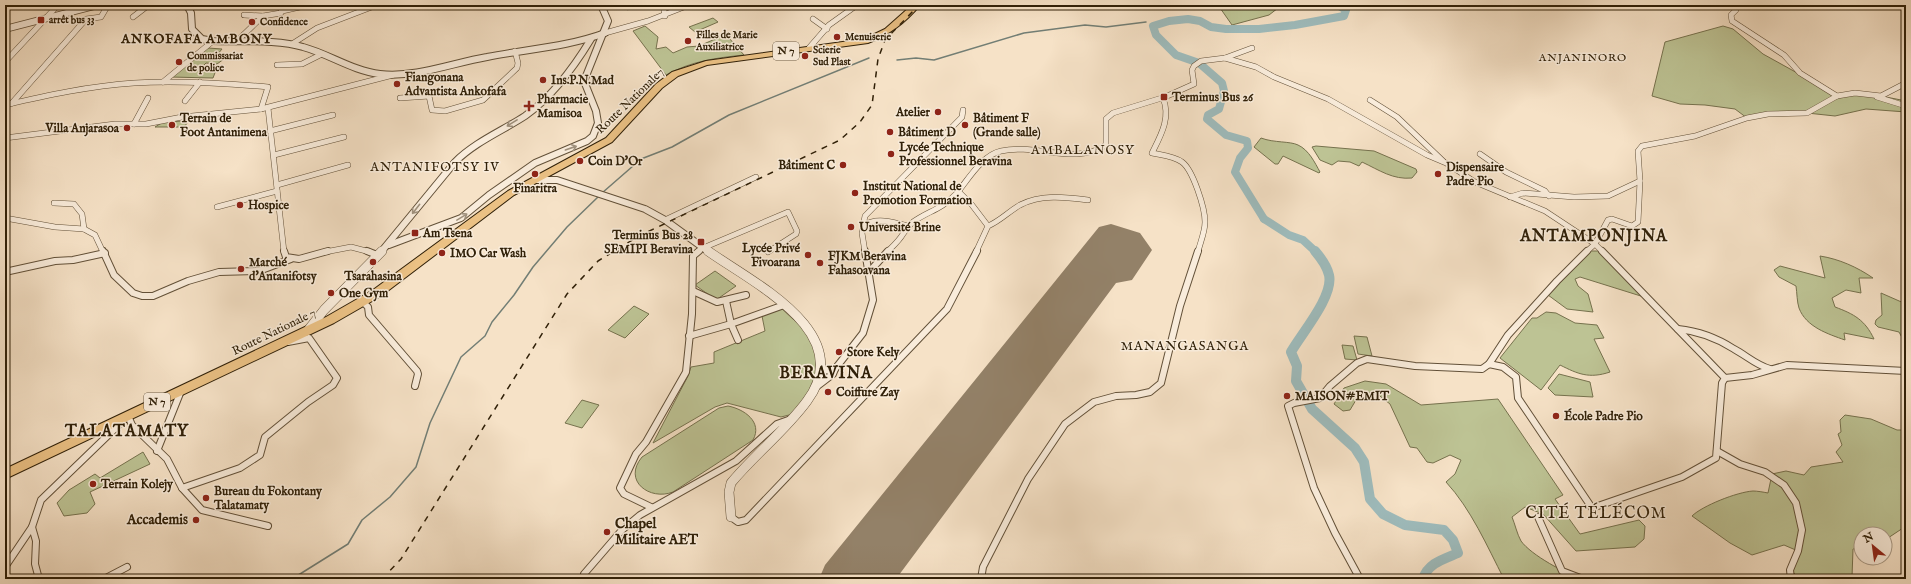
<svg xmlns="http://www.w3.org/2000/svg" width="1911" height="584" font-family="'IM FELL English',serif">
  <rect width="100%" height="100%" fill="#f6e2c7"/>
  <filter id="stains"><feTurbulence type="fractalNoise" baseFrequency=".005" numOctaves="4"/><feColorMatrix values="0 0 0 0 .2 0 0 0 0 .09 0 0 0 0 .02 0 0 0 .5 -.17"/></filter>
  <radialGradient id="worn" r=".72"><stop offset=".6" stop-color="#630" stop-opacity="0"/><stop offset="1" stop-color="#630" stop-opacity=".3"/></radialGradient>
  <g fill="#bdc394" stroke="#76724e">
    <path d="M1218 5H1282L1269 15 1232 25Z"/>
    <path d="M713 18 718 22 695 32 689 27Z"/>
    <path d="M645 26 658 37 656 49 666 47 673 53 687 47 699 46 722 36 729 38 744 55C715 58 692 61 666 75L633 31Z"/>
    <path d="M1723 26 1733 29 1763 54 1837 95 1881 96 1906 101V112L1866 109 1835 116 1807 113 1768 114 1747 118 1735 109 1705 105 1680 104 1652 96 1665 42Z"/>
    <path d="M208 48 222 49 217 55H244L239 59H224L217 64 206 63 203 66 214 67 216 70 213 78 170 77Z"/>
    <path d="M185 121 188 122 184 127H155L163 122Z"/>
    <path d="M1261 138C1274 143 1290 141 1298 145 1309 150 1315 163 1320 172L1319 173 1283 156 1278 164H1275L1254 147Z"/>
    <path d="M1316 146 1374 151 1416 169 1417 172 1412 178C1393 180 1379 170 1362 162L1359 166 1350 162 1338 161 1332 165 1320 160 1312 147Z"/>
    <path d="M1591 251H1600L1644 297 1580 277 1575 279 1578 286 1588 294 1593 312 1567 309 1548 295Z"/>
    <path d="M1820 256C1839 259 1857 267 1873 278H1859L1861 293 1846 290 1832 298 1835 307C1854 314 1865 320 1874 339L1844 333 1845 340C1828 334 1806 327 1799 308 1797 302 1797 293 1796 286L1779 277 1774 270 1780 266 1825 278Z"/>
    <path d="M715 271 736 286 716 300 695 285Z"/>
    <path d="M1881 293 1906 304V345L1899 332 1878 327 1875 324 1876 320 1882 315Z"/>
    <path d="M634 306 649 314 625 338 608 330Z"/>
    <path d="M781 308 806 331 815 347 817 379 793 414 781 417 727 403 715 407 653 443 688 376 691 367 714 363V352L765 331 762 316Z"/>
    <path d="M1546 312 1556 313 1575 323 1597 325 1604 338 1594 339 1610 372C1589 379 1578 374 1560 365L1541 390 1500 358 1532 318H1537Z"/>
    <path d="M1354 336 1367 337 1372 356 1358 354Z"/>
    <path d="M1342 345 1353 346 1357 360 1345 359Z"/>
    <path d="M1559 374 1590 382 1593 397 1555 395 1548 388Z"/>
    <path d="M1365 381 1386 384 1421 405 1498 399 1563 495 1555 499 1580 534 1639 520 1645 526 1644 539 1635 547 1576 551 1543 514 1525 507 1512 517C1515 524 1517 534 1521 541 1531 555 1566 574 1583 579H1504C1487 546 1471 509 1446 482L1455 474 1461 460 1450 455 1433 463 1427 462 1417 448 1410 447 1390 404 1376 393H1364L1356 400 1350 410 1343 411 1334 404 1344 388Z"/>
    <path d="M582 400 599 405 582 428 565 423Z"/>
    <path d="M728 406C744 409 763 422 753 440L673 492C650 501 622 481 642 457L719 408Z"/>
    <path d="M1845 415 1871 419 1897 430H1906V526L1885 540V534H1861V547L1853 549 1852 577 1849 579H1801L1790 570 1798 551 1784 545 1752 555 1730 543 1692 516C1702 506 1737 492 1753 491 1757 491 1763 492 1768 493L1772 474 1786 471 1804 475 1811 467 1843 462 1836 452 1842 445 1838 434 1841 432 1840 420Z"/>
    <path d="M143 452 150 464 90 492 95 504 87 513 64 516 57 503 69 490 95 474 100 478Z"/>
  </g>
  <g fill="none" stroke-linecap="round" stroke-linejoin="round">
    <g stroke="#727e75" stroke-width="1.5">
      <path d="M897 60 916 58 934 60 1024 33 1085 25 1106 27 1146 22"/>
      <path d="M602 193 641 159 672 147 729 115 869 58"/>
      <path d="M292 579 348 544 362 520 390 497 416 467 430 423 461 357 485 336 492 322 514 295 533 267 567 227 599 196"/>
    </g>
    <g stroke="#9ebcbd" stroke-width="8">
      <path d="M1264 219 1289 235 1303 240 1316 252"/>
      <path d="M1264 219 1235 172 1240 158 1248 148 1247 141 1226 135 1207 119 1208 115 1219 109 1224 91 1222 83 1199 63 1176 55 1156 35 1153 26 1169 21 1188 19 1200 21 1211 27 1226 29H1259L1295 25 1344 16 1346 10 1338 5"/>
    </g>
    <path stroke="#9ebcbd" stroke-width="10" d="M1315 251C1321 258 1327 266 1329 275 1334 296 1301 334 1291 352L1297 366 1296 381 1312 409 1355 448 1364 462 1370 499 1383 514 1405 525 1444 530 1453 540 1458 553C1444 559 1428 563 1423 579"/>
    <path fill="#938168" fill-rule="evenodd" d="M1111 224 1140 233 1152 250 1132 280 1116 283 896 579H819L825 565 1099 227Z"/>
    <defs>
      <g id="minor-far1">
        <path d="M627 5 628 7"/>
        <path d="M663 5 665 16"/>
        <path d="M1735 5 1736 10 1731 15 1732 21 1784 55 1800 73 1837 96"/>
        <path d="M56 7 66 5"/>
        <path d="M282 11 309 5"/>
        <path d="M244 15 263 16"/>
        <path d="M133 17 146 7 157 5"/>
        <path d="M813 19 827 29"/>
        <path d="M1906 22V27"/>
        <path d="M605 33 648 21 689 5"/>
        <path d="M236 42 263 16 281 13 283 5"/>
        <path d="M292 44 317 28 377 5"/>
        <path d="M809 48 829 25 857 5"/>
        <path d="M1225 58 1252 48"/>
        <path d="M5 62 58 5"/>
        <path d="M277 65 302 64 322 54"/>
        <path d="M163 82 213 41"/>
        <path d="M1877 97 1906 106"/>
        <path d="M400 98 429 96 432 110 445 111 483 100 517 68 518 63 515 51"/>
        <path d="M1163 98C1171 118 1161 135 1152 153 1161 155 1174 156 1182 162 1193 170 1205 208 1205 222 1205 232 1200 243 1198 252"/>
        <path d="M1370 100 1397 117 1443 161"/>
        <path d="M185 101 200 82"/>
        <path d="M12 103 86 19 101 17 108 5"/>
        <path d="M5 105C48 95 90 86 134 83 179 80 223 83 268 87L261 109"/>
        <path d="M268 108 284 252"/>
        <path d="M134 124 148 98"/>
        <path d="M270 131 333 115"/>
        <path d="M5 138 115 124H146L182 117 261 109 393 75"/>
        <path d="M1480 154 1506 172 1545 191 1549 196"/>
        <path d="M274 155 344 137"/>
        <path d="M277 185 348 165"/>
        <path d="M958 191 972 205 988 226 976 252"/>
        <path d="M1510 197 1523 193 1574 197 1608 196 1640 181 1638 151 1642 146 1695 136 1747 118 1768 114 1807 113 1837 96 1855 93 1881 96 1906 83"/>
        <path d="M54 203 74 204 82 214 84 229"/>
        <path d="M217 207 277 191"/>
        <path d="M5 218 55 227 84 229 95 235 103 252"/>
        <path d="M665 220 756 177"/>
        <path d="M863 226 865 216 962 117 963 110"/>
        <path d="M988 226C1000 221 1008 212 1020 205 1041 194 1065 197 1088 200"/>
        <path d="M325 252 351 247 370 252"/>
        <path d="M697 252 703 248 788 212 797 231 796 234 768 252"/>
        <path d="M865 252 862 233 863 226C877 216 893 223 909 226"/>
        <path d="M887 252C892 247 899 241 903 234 906 230 908 226 913 222 928 211 941 210 956 194 968 180 982 155 1001 151 1036 143 1075 166 1106 145V119L1113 113 1165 97 1194 84 1192 70 1194 66 1201 61 1225 58 1256 67 1274 77 1328 99 1427 155 1446 163 1475 182 1545 211 1595 244 1603 252"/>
        <path d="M1586 252 1595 244 1608 220 1612 219 1632 226 1638 222 1640 181"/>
      </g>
      <g id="minor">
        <path d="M103 251 114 275 133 293 142 296H153L188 281 219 272 259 271 291 259"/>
        <path d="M284 251 286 257 299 259 328 251"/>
        <path d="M367 251 377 255"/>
        <path d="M5 272 55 261 73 260 105 253"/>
        <path d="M869 272 888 251"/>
        <path d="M693 291 717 302 746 295"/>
        <path d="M726 301 731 324 738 340"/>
        <path d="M363 302 368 307 369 315 417 371 418 374 415 386"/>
        <path d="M1678 329C1698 331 1717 338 1734 349 1747 356 1756 365 1770 369"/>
        <path d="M689 336 731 324 784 305"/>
        <path d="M1489 364 1508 335 1557 281 1587 251"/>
        <path d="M821 368 829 371 835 369 863 333 873 300 865 251"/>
        <path d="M1725 378 1752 375 1787 365 1906 371"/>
        <path d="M816 387 833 374 835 369"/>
        <path d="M157 451 181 391"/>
        <path d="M1717 451 1740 464 1765 472 1784 485 1796 503 1802 530 1798 551 1790 570 1791 579"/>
        <path d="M182 488 240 468 260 455 265 437 308 402 333 385 337 378 309 338 288 342"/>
        <path d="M651 507 624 494 620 488 636 454 646 442 686 372 692 314 693 256 699 251"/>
        <path d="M731 517 738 522 746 520 947 309 977 251"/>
        <path d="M1538 517 1562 571 1583 579"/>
        <path d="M5 567 32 527"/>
        <path d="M39 579 35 564 36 541 32 527 41 500 128 416 132 425 167 459 182 488 202 510 268 526"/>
        <path d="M104 579 127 567"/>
        <path d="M583 579 584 574 622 530 640 515 736 461 777 424 791 419"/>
        <path d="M981 579 983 567 1028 479 1065 424 1094 402 1116 396 1136 395 1150 392 1161 383 1180 306 1198 251"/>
        <path d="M1360 579 1335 533 1314 488 1288 406 1294 403 1320 398 1330 386 1357 363 1367 359 1415 366 1482 369 1489 364 1503 367 1516 377 1518 398 1592 508 1682 477 1716 458 1722 383 1725 378 1602 251"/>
      </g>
      <g id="tertiary-far1">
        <path d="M187 5 191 13 192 29 202 39 213 41C240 42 278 39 303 47 329 54 353 71 380 74 416 78 452 63 487 57 527 49 567 47 605 33"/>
        <path d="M5 29 98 5"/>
        <path d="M536 180H557L645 209 665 220 709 252"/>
        <path d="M389 245 461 218 489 195 535 163 587 141 593 136 598 123 596 111 584 81 608 21 601 5"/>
        <path d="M381 252 455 162C475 142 502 131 525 116 552 97 574 67 591 39"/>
      </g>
      <g id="tertiary">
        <path d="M708 251C753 283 858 333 807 401 785 431 755 454 731 483L729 492 731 517"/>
        <path d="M309 329 324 310 382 251"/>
      </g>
      <path id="primary" d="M912 5H920C906 22 889 35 868 43L707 65 678 76 662 88 612 142 514 195 381 296 334 323 5 479V469L326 317 373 290 508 191 606 138 656 84 672 72 706 61 864 39 885 29Z"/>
    </defs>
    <use href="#minor-far1" stroke="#625038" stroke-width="6"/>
    <use href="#minor" stroke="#625038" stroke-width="8"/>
    <use href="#tertiary-far1" stroke="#625038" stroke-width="8"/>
    <use href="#tertiary" stroke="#625038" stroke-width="10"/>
    <use href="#primary" stroke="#302008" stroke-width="2"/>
    <use href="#minor-far1" stroke="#f9ecdb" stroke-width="5"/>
    <use href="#minor" stroke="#f9ecdb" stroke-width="6"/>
    <use href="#tertiary-far1" stroke="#f9ecdb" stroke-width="6"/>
    <use href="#tertiary" stroke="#f9ecdb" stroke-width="9"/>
    <use href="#primary" fill="#ebc184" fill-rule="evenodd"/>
    <path stroke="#302008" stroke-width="1.5" stroke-dasharray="6 6" stroke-linecap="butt" d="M382 579 401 559 567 294 598 261 639 236 840 140 860 122 872 105 878 59 885 40 919 5"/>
  </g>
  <defs><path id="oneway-shaft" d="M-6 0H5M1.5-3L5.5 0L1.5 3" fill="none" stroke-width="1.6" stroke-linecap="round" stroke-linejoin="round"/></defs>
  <g stroke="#9f907c">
    <use href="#oneway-shaft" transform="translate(512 123) rotate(148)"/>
    <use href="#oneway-shaft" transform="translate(571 148) rotate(-19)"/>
    <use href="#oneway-shaft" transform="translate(416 209) rotate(128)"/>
    <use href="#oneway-shaft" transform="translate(462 217) rotate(-31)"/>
  </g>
  <g fill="#8f2418" stroke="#f9ecdb" stroke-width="1.5">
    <rect x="37" y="16" width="8" height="8" rx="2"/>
    <circle cx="252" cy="22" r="4"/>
    <circle cx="837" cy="37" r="4"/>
    <circle cx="688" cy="41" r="4"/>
    <circle cx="805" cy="56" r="4"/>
    <circle cx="179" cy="62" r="4"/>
    <circle cx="543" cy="80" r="4"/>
    <circle cx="397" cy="84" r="4"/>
    <rect x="1160" y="93" width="8" height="8" rx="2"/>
    <path d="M527 100h4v4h4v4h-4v4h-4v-4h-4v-4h4z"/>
    <circle cx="938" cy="112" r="4"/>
    <circle cx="172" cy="125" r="4"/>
    <circle cx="965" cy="125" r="4"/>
    <circle cx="127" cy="128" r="4"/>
    <circle cx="890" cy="132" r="4"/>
    <circle cx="891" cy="154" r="4"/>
    <circle cx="580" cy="161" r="4"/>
    <circle cx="843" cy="165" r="4"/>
    <circle cx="535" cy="174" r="4"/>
    <circle cx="1438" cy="174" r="4"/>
    <circle cx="855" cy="193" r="4"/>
    <circle cx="240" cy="205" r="4"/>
    <circle cx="851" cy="227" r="4"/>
    <rect x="411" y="229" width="8" height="8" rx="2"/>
    <rect x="697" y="238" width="8" height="8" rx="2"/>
    <circle cx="442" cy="253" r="4"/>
    <circle cx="808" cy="255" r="4"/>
    <circle cx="373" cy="262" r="4"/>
    <circle cx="820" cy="263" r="4"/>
    <circle cx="241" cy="269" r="4"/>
    <circle cx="331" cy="293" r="4"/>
    <circle cx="839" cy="352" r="4"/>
    <circle cx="828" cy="392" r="4"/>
    <circle cx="1287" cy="396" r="4"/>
    <circle cx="1556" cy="416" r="4"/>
    <circle cx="93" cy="484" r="4"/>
    <circle cx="206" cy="498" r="4"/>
    <circle cx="196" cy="520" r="4"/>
    <circle cx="607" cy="532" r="4"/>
  </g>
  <g text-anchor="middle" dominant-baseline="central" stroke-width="3" stroke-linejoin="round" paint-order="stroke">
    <g font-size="10" font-weight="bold" fill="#302008" stroke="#f9ecdb" text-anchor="start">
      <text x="49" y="20">arrêt bus 33</text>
      <text x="260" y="22">Confidence</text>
      <text x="696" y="35">Filles de Marie<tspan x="696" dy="12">Auxiliatrice</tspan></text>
      <text x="845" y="37">Menuiserie</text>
      <text x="813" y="50">Scierie<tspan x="813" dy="12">Sud Plast</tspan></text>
      <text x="187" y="56">Commissariat<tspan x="187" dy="12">de police</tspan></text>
    </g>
    <g fill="#f9ecdb" stroke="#6c5d47" stroke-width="1">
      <rect x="773" y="42" width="26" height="18" rx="3"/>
      <rect x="144" y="393" width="26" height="18" rx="3"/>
    </g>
    <g font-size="11" font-weight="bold" fill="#302008">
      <text x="786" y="51">N 7</text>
      <text x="157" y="402">N 7</text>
    </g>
    <g font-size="11" letter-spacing="1" fill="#302008" stroke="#f9ecdb">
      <text x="1583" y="58">ANJANINORO</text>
    </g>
    <g font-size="12" font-weight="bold" fill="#302008" stroke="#f9ecdb" text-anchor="start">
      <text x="405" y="77">Fiangonana<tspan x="405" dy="14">Advantista Ankofafa</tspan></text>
      <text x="551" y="80">Ins.P.N.Mad</text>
      <text x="1172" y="97">Terminus Bus 26</text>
      <text x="537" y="99">Pharmacie<tspan x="537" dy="14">Mamisoa</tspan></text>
      <text x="930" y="112" text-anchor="end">Atelier</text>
      <text x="180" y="118">Terrain de<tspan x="180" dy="14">Foot Antanimena</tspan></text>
      <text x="973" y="118">Bâtiment F<tspan x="973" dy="14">(Grande salle)</tspan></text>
      <text x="119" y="128" text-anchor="end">Villa Anjarasoa</text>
      <text x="898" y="132">Bâtiment D</text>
      <text x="899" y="147">Lycée Technique<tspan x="899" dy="14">Professionnel Beravina</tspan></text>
      <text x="588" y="161">Coin D'Or</text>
      <text x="835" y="165" text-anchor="end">Bâtiment C</text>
      <text x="1446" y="167">Dispensaire<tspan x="1446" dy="14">Padre Pio</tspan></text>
      <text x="863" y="186">Institut National de<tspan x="863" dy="14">Promotion Formation</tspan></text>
      <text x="535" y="188" text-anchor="middle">Finaritra</text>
      <text x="248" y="205">Hospice</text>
      <text x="859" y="227">Université Brine</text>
      <text x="423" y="233">Am Tsena</text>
      <text x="693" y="235" text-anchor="end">Terminus Bus 28<tspan x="693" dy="14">SEMIPI Beravina</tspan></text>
      <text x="800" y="248" text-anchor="end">Lycée Privé<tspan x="800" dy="14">Fivoarana</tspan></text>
      <text x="450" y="253">IMO Car Wash</text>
      <text x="828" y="256">FJKM Beravina<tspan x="828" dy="14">Fahasoavana</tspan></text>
      <text x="249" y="262">Marché<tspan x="249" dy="14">d'Antanifotsy</tspan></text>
      <text x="373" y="276" text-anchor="middle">Tsarahasina</text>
      <text x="339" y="293">One Gym</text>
      <text x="847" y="352">Store Kely</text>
      <text x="836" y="392">Coiffure Zay</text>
      <text x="1295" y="396">MAISON#EMIT</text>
      <text x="1564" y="416">École Padre Pio</text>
      <text x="101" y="484">Terrain Kolejy</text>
      <text x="214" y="491">Bureau du Fokontany<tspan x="214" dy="14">Talatamaty</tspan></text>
    </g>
    <g font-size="12" fill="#302008" stroke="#f9ecdb">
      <text transform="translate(630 101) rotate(-44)">Route Nationale7</text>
      <text transform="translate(274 332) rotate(-26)">Route Nationale 7</text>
    </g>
    <g font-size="13" font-weight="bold" letter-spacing="1" fill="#302008" stroke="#f9ecdb">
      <text x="197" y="39">ANKOFAFA AMBONY</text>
    </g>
    <g font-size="13" letter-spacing="1" fill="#302008" stroke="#f9ecdb">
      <text x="1083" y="150">AMBALANOSY</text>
      <text x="435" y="167">ANTANIFOTSY IV</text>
      <text x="1185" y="346">MANANGASANGA</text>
    </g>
    <g font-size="14" font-weight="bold" fill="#302008" stroke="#f9ecdb" text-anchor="end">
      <text x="188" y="520">Accademis</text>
      <text x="615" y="524" text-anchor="start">Chapel<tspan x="615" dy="16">Militaire AET</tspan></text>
    </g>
    <g font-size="16" font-weight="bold" letter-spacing="1" fill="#302008" stroke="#f9ecdb">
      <text x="1594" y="237">ANTAMPONJINA</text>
      <text x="826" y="374">BERAVINA</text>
      <text x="127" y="432">TALATAMATY</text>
    </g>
    <g font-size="16" letter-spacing="1" fill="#302008" stroke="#f9ecdb">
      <text x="1596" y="514">CITÉ TÉLÉCOM</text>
    </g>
  </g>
  <rect width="1911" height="584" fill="none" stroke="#f6e2c7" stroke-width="20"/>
  <rect x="6" y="6" width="1899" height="572" fill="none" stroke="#302008" stroke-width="2"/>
  <rect x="10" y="10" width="1891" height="564" fill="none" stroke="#302008"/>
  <g transform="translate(1873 546) rotate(331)"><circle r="19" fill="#f9ecdb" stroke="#a99a87"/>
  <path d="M0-3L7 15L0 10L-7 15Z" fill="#8f2418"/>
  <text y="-6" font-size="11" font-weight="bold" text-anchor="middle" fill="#302008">N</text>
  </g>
  <rect width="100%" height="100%" filter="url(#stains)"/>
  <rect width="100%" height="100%" fill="url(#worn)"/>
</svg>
